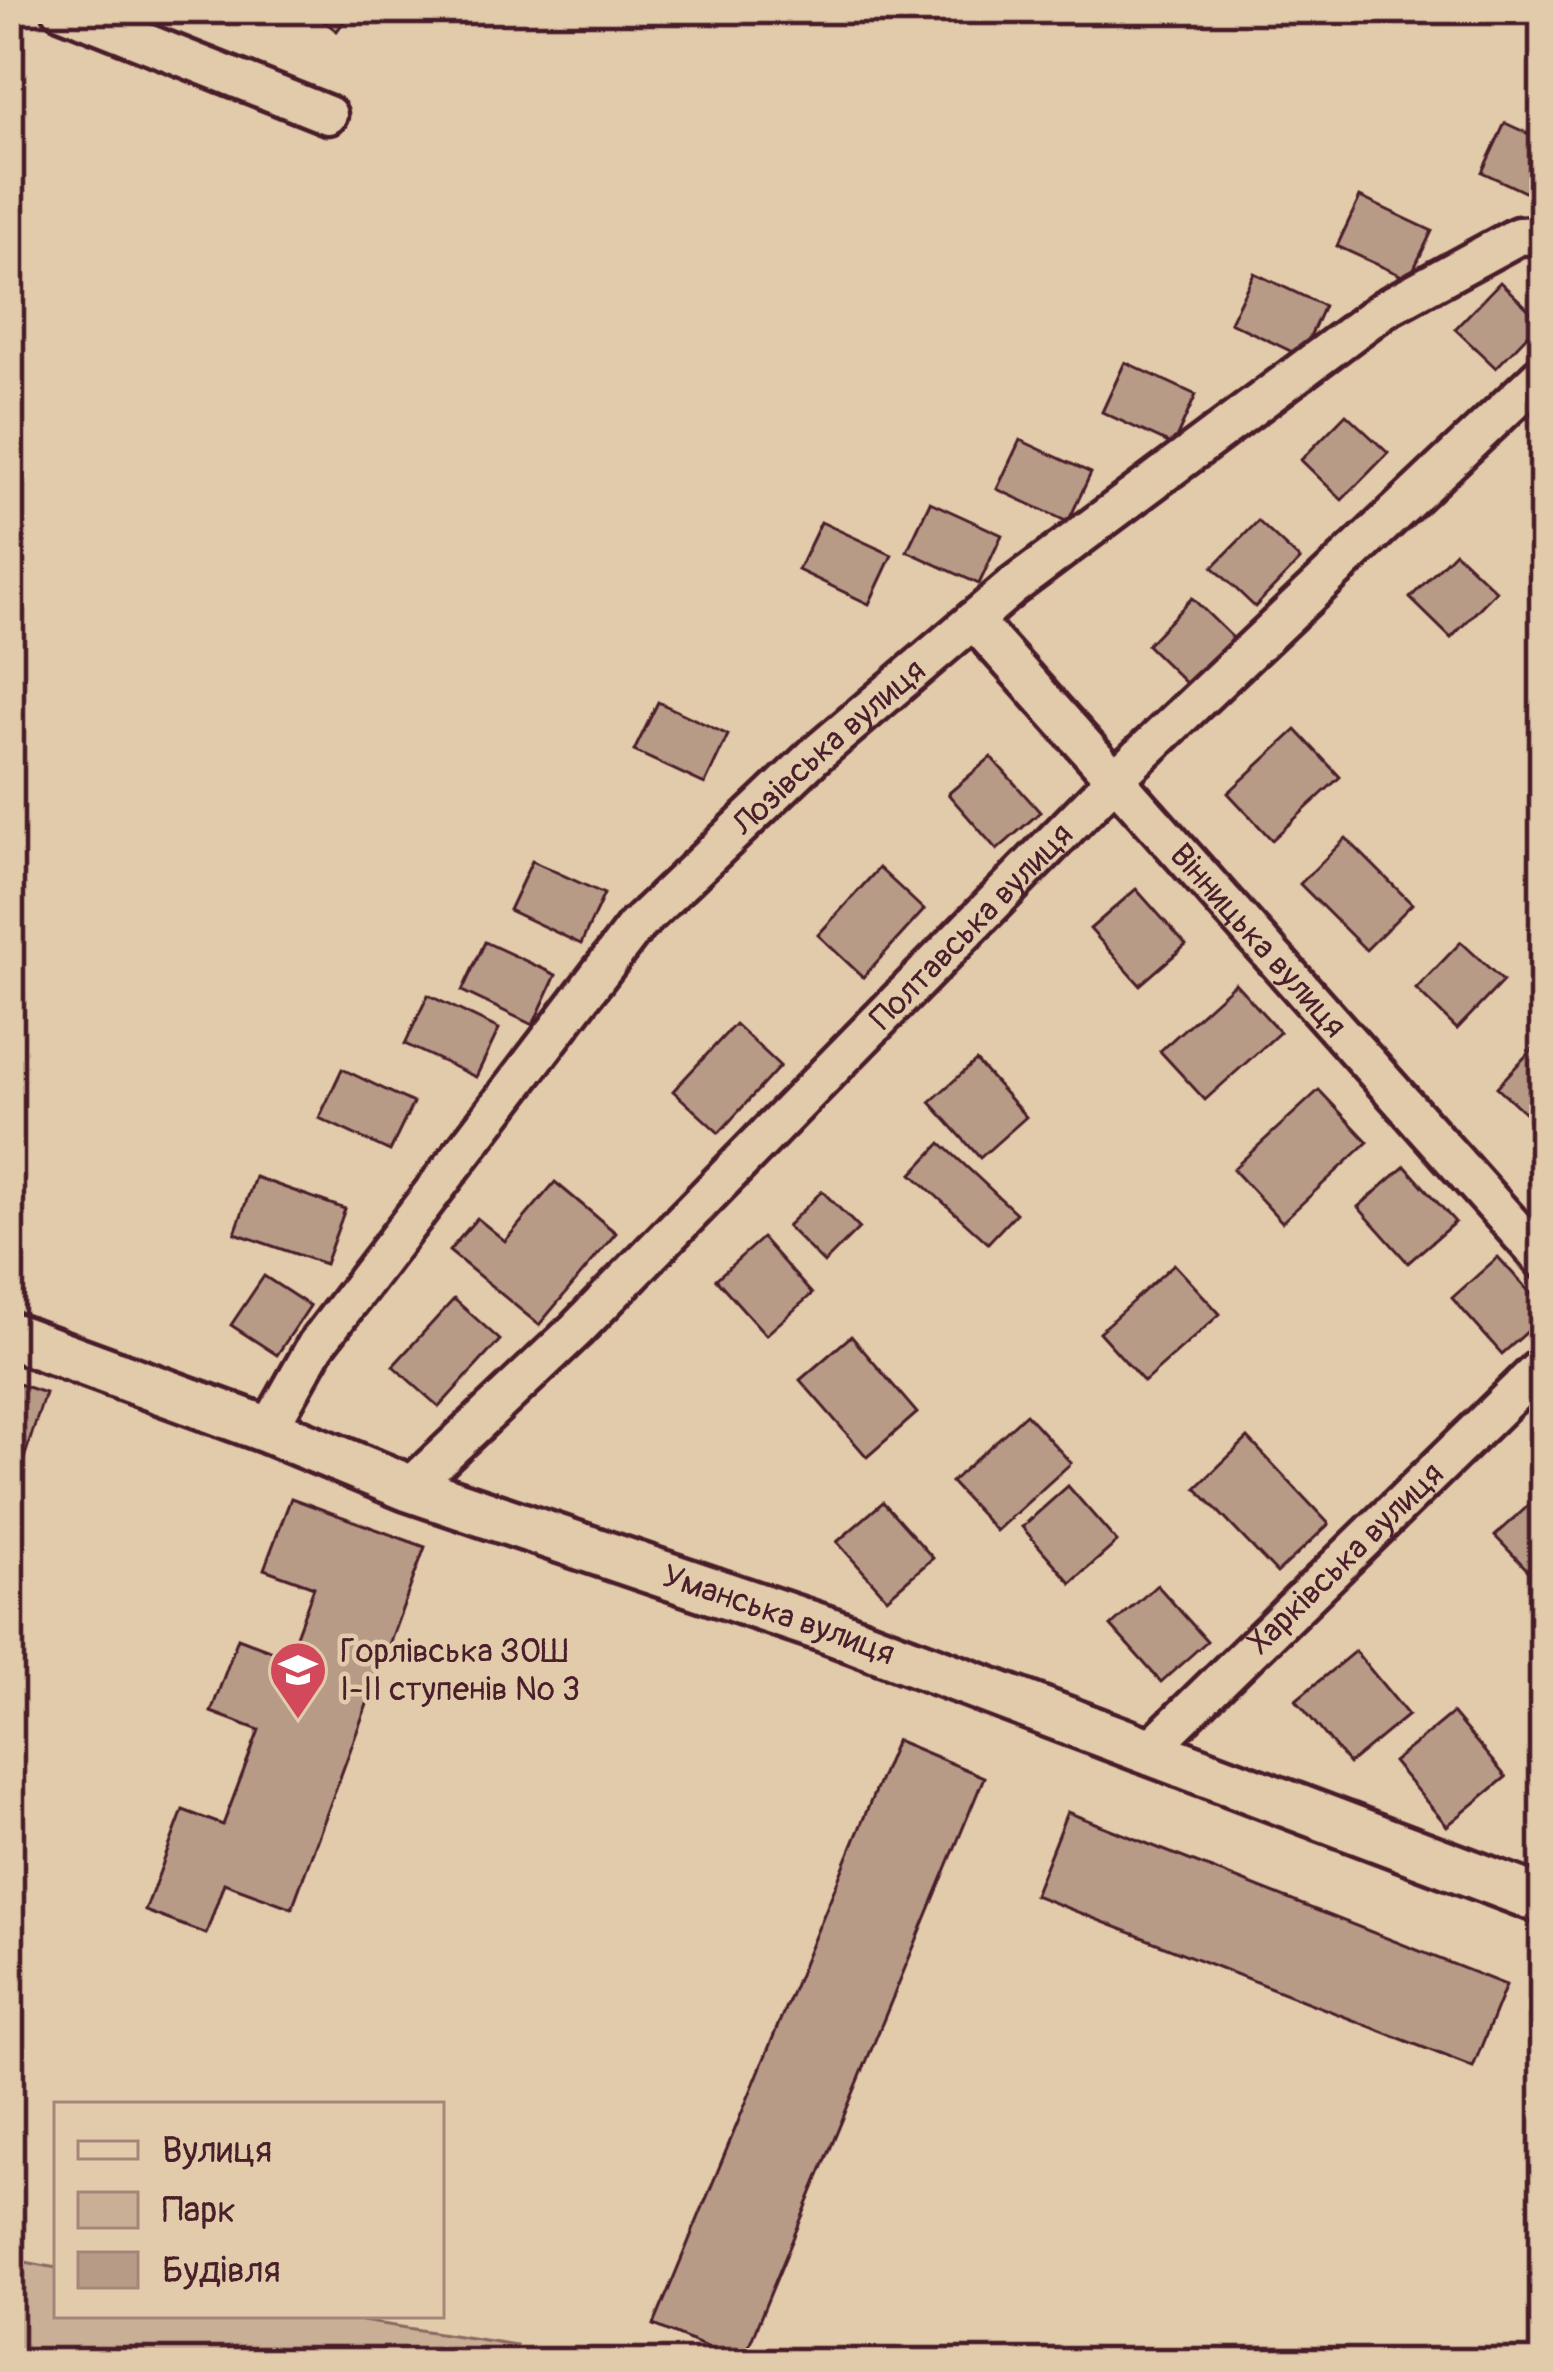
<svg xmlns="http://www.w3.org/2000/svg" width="1553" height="2372" font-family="Pangolin,sans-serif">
  <rect width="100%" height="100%" fill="#e2cbab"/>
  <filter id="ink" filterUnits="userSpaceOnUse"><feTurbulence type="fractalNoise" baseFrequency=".00833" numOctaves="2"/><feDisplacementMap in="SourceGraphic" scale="24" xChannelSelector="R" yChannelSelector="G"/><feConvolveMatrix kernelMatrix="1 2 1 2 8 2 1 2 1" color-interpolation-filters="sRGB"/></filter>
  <g filter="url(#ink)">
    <path fill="#c9af96" stroke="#8a6760" stroke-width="3" d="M9 2259 57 2268V2315H324L516 2345 509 2363H9Z"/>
    <g fill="#b89b87" stroke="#4a1f2b" stroke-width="3">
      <path d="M307 9H353L337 31Z"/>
      <path d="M1505 123 1544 141V201L1482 172Z"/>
      <path d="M1360 197 1432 231 1409 279 1337 246Z"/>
      <path d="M1254 273 1324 306 1301 356 1230 322Z"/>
      <path d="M1500 282 1541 321 1496 368 1455 329Z"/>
      <path d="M1125 362 1196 395 1173 445 1102 412Z"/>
      <path d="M1346 414 1388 453 1342 500 1301 460Z"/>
      <path d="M1020 440 1091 473 1068 522 997 489Z"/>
      <path d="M930 502 1002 535 979 584 907 551Z"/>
      <path d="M1258 521 1300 560 1255 607 1213 567Z"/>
      <path d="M821 522 892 555 869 604 798 570Z"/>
      <path d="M1455 552 1496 591 1451 638 1410 598Z"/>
      <path d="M1192 598 1233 638 1188 685 1147 645Z"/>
      <path d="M658 702 728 735 705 784 634 751Z"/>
      <path d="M1296 730 1340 777 1272 840 1228 793Z"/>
      <path d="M991 757 1040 812 997 850 948 794Z"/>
      <path d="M1346 838 1412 904 1366 950 1300 884Z"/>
      <path d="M532 861 604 894 581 944 509 910Z"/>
      <path d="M879 868 924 910 863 977 818 935Z"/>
      <path d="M1136 889 1186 945 1140 985 1090 929Z"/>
      <path d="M485 942 556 975 533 1025 462 991Z"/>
      <path d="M1461 942 1503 981 1457 1029 1416 989Z"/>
      <path d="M1235 983 1280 1032 1205 1100 1160 1051Z"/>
      <path d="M428 995 499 1029 476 1077 405 1044Z"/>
      <path d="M735 1024 780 1066 719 1133 673 1091Z"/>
      <path d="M1536 1045 1544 1052V1130L1497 1087Z"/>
      <path d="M976 1061 1026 1117 980 1158 930 1102Z"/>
      <path d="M342 1069 413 1103 390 1151 319 1118Z"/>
      <path d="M1319 1090 1368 1142 1282 1222 1233 1169Z"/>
      <path d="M941 1143 1016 1213 988 1243 912 1174Z"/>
      <path d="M1405 1166 1455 1222 1408 1263 1358 1207Z"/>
      <path d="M255 1177 345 1209 325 1264 235 1233Z"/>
      <path d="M555 1182 616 1233 539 1325 449 1251 477 1218 505 1241Z"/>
      <path d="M822 1191 859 1228 824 1263 787 1226Z"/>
      <path d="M762 1238 812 1294 766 1335 716 1279Z"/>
      <path d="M1498 1257 1544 1308V1317L1502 1354 1452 1298Z"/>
      <path d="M1174 1264 1220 1314 1144 1382 1099 1332Z"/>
      <path d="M264 1276 310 1306 277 1355 231 1325Z"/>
      <path d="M454 1299 500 1340 439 1407 393 1366Z"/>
      <path d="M851 1336 917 1413 867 1457 800 1380Z"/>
      <path d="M9 1381 45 1393 22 1465 9 1461Z"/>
      <path d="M1026 1414 1071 1463 996 1531 951 1482Z"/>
      <path d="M1248 1438 1329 1524 1277 1573 1196 1488Z"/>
      <path d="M1068 1486 1117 1542 1071 1583 1022 1527Z"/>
      <path d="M1540 1495 1544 1499V1587L1495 1536Z"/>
      <path d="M291 1498 425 1547 292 1908 224 1883 206 1934 145 1911 183 1810 223 1825 259 1730 211 1712 238 1638 288 1657 314 1587 264 1569Z"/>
      <path d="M883 1502 933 1558 887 1598 837 1542Z"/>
      <path d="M1157 1585 1207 1641 1161 1682 1111 1626Z"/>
      <path d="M1355 1651 1408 1715 1349 1764 1296 1700Z"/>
      <path d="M1452 1713 1506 1777 1447 1826 1393 1762Z"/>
      <path d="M896 1740 984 1777 742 2362 654 2325Z"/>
      <path d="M1067 1812 1506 1985 1473 2067 1034 1895Z"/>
    </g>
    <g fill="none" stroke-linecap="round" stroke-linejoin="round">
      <defs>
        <g id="minor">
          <path d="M61 9 328 115"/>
          <path id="s1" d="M973 620 1544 1261"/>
          <path id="s2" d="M268 1430 316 1345 635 927 814 756 1012 587 1384 309 1518 236 1544 235"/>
          <path id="s3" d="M409 1488 576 1330 1115 779 1544 372"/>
          <path id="s4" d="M1148 1751 1544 1364"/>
        </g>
        <g id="tertiary">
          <path id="s5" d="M9 1335 268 1430 409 1488 831 1631 1544 1901"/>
        </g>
      </defs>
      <use href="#minor" stroke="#4a1f2b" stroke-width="45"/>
      <use href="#tertiary" stroke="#4a1f2b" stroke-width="54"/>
      <use href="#minor" stroke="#e2cbab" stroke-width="36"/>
      <use href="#tertiary" stroke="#e2cbab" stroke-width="45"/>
    </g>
  </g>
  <defs>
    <symbol id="school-pin" viewBox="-11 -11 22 30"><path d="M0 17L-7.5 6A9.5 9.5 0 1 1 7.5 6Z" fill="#d1495b" stroke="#e2cbab"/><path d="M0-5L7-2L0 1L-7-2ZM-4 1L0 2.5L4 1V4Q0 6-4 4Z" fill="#fff"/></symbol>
  </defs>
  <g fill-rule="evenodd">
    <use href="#school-pin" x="265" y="1637" width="66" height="90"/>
  </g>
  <g text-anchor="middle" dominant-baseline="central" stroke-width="9" stroke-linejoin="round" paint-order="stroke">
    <g font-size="33" fill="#4a1f2b" stroke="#e2cbab">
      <text stroke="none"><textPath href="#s2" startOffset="888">Лозівська вулиця</textPath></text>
      <text stroke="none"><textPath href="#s3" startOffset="795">Полтавська вулиця</textPath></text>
      <text stroke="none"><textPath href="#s1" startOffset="429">Вінницька вулиця</textPath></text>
      <text stroke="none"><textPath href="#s4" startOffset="276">Харківська вулиця</textPath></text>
      <text stroke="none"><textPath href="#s5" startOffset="819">Уманська вулиця</textPath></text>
    </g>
    <g font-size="33" fill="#4a1f2b" stroke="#e2cbab" text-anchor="start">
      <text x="340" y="1651">Горлівська ЗОШ<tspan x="340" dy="38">І-ІІ ступенів № 3</tspan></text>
    </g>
  </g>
  <rect width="1553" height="2372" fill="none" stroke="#e2cbab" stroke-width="48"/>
  <rect x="24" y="24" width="1505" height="2324" fill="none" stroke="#4a1f2b" stroke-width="4.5" filter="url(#ink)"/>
  <rect x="54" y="2102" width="390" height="216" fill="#e2cbab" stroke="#a58678" stroke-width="3"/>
  <rect x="78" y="2141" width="60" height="18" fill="#e2cbab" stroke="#a58678" stroke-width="3"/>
  <text x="162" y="2162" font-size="36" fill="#4a1f2b">Вулиця</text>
  <rect x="78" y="2192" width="60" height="36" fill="#c9af96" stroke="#a58678" stroke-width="3"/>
  <text x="162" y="2222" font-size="36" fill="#4a1f2b">Парк</text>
  <rect x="78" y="2252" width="60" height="36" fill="#b89b87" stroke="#a58678" stroke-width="3"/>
  <text x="162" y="2282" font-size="36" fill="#4a1f2b">Будівля</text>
</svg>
